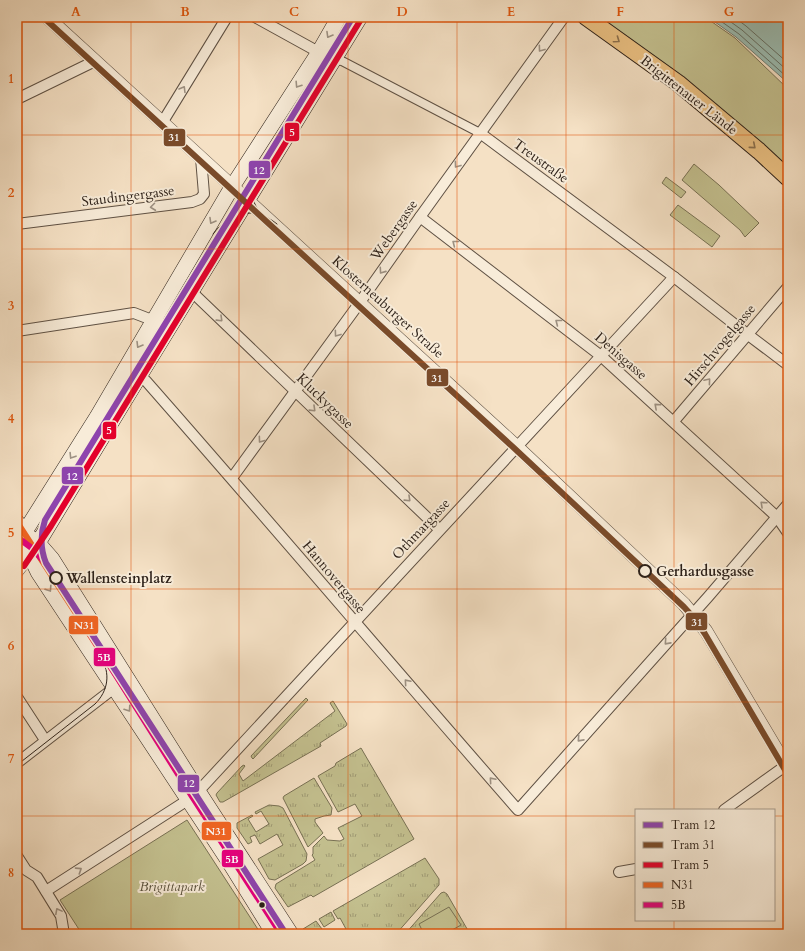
<svg xmlns="http://www.w3.org/2000/svg" width="805" height="951" font-family="Cardo,serif">
  <defs>
    <pattern id="grass-tufts" width="24" height="20" patternUnits="userSpaceOnUse"><rect width="24" height="20" fill="#c4c190"/><path d="M3 7l-1-3M5 7V3M7 7l1-3M15 17l-1-3M17 17v-4M19 17l1-3" fill="none" stroke="#a09c75"/></pattern>
  </defs>
  <rect width="100%" height="100%" fill="#f5e1c5"/>
  <filter id="stains"><feTurbulence type="fractalNoise" baseFrequency=".005" numOctaves="4"/><feColorMatrix values="0 0 0 0 .2 0 0 0 0 .09 0 0 0 0 .02 0 0 0 .5 -.17"/></filter>
  <radialGradient id="worn" r=".72"><stop offset=".6" stop-color="#630" stop-opacity="0"/><stop offset="1" stop-color="#630" stop-opacity=".3"/></radialGradient>
  <g fill="url(#grass-tufts)" stroke="#787154">
    <path d="M306 698 308 700 253 759 252 758 251 756Z"/>
    <path d="M333 701 347 724 346 726 320 743 321 746 223 802H220L216 795 217 793 242 766 244 765 245 766 239 774 243 781 335 711 330 703Z"/>
    <path d="M361 748 414 839 313 897 311 895 288 907 275 888 276 884 315 860 312 855 313 854V847L324 836 327 840 340 841 344 839 338 828 362 816 355 804 338 812 318 776 335 766 336 763Z"/>
    <path d="M314 778 332 808 331 815 324 816 315 819V822L323 833 308 847 283 798 284 796Z"/>
    <path d="M269 805 279 806 283 808 307 854 306 861 303 864 275 880 269 879 258 859 283 845 277 834 260 844 255 835 250 837 252 842 248 844 237 828V823L252 815 253 816 248 819 256 832 269 824 261 811 256 814 255 812Z"/>
    <path d="M425 858 439 879V885L396 934H337L346 929 340 918 338 919 333 911Z"/>
    <path d="M444 892 447 894 470 934H405L441 893Z"/>
    <path d="M331 912 335 920 324 927 319 919Z"/>
    <path d="M316 921 322 929 320 930 322 934H306L303 929Z"/>
  </g>
  <g fill="#c4c190" stroke="#787154">
    <path d="M599 17H705L735 38 788 89V170Z"/>
    <path d="M694 164 719 185 759 223 745 237 740 230 682 180Z"/>
    <path d="M666 177 686 192 681 198 662 183Z"/>
    <path d="M678 205 720 236 712 247 670 215Z"/>
    <path d="M187 820 261 934H82L60 900Z"/>
    <path d="M449 907 461 925 445 934H424L419 924Z"/>
  </g>
  <path fill="#9cbeb4" stroke="#707f76" d="M708 17H788V83L736 37Z"/>
  <g fill="none" stroke-linecap="round" stroke-linejoin="round">
    <g stroke="#647066" stroke-width="1">
      <path d="M715 17 739 34 788 78"/>
      <path d="M724 17 742 30 788 71"/>
      <path d="M734 17 746 26 788 63"/>
    </g>
    <defs>
      <path id="pedestrian" d="M333 60 342 61 480 133"/>
      <g id="minor">
        <path d="M255 17 333 60"/>
        <path d="M17 99 95 61"/>
        <path d="M162 123 227 17"/>
        <path d="M480 133 674 277 747 334 788 365"/>
        <path d="M420 217 601 356 777 517 788 533"/>
        <path d="M17 224 192 202 200 199 204 194 201 158"/>
        <path d="M192 292 439 529"/>
        <path d="M17 331 134 313 170 327"/>
        <path d="M136 373 140 375 146 381C271 523 393 667 518 810L708 597 788 504"/>
        <path d="M674 421 788 287"/>
        <path d="M232 478 358 305 420 217 564 17"/>
        <path d="M17 697 45 740"/>
        <path d="M17 763 118 685"/>
        <path d="M724 810 788 764"/>
        <path d="M17 856 26 870 37 877 61 916 64 934"/>
        <path d="M619 872 636 869"/>
        <path d="M46 891 194 796 674 277"/>
      </g>
      <g id="tertiary">
        <path d="M47 17 516 446 684 604 706 631 788 769"/>
        <path d="M17 571 35 548"/>
      </g>
      <g id="secondary">
        <path d="M17 522 24 533 38 543 52 559 198 791 291 934"/>
        <path d="M24 533 97 417 232 187 319 52 339 17"/>
        <path d="M24 533 25 545 38 572 228 860 274 934"/>
        <path d="M38 543 140 375 360 17"/>
      </g>
      <path id="primary" d="M586 17 678 83 759 151 788 178"/>
    </defs>
    <use href="#pedestrian" stroke="#5f5144" stroke-width="10"/>
    <use href="#minor" stroke="#5f5144" stroke-width="12"/>
    <use href="#tertiary" stroke="#5f5144" stroke-width="14"/>
    <use href="#secondary" stroke="#2d2119" stroke-width="16"/>
    <use href="#primary" stroke="#2d2119" stroke-width="18"/>
    <use href="#pedestrian" stroke="#f8ecd9" stroke-width="8"/>
    <use href="#minor" stroke="#f8ecd9" stroke-width="10"/>
    <use href="#tertiary" stroke="#f8ecd9" stroke-width="13"/>
    <use href="#secondary" stroke="#f8ecd9" stroke-width="15"/>
    <use href="#primary" stroke="#eac082" stroke-width="16"/>
    <g stroke="#2d2119" stroke-width="1">
      <path d="M254 167C246 186 251 201 263 217"/>
      <path d="M213 234C230 212 254 205 277 224"/>
      <path d="M17 518 46 563"/>
      <path d="M17 765 95 704C108 691 111 674 101 657"/>
    </g>
    <defs>
      <path id="bus-1" d="M17 522 283 934"/>
      <path id="bus-2" d="M17 537 33 549 46 564 191 795 281 934"/>
    </defs>
    <use href="#bus-1" stroke="#f8ecd9" stroke-width="9"/>
    <use href="#bus-2" stroke="#f8ecd9" stroke-width="9"/>
    <use href="#bus-1" stroke="#f26522" stroke-width="6"/>
    <use href="#bus-2" stroke="#e5007d" stroke-width="6"/>
    <defs>
      <path id="tram-1" d="M286 934 46 563C40 548 40 535 45 520L353 17"/>
      <path id="tram-2" d="M43 17 514 448 684 607 695 619 705 634 788 775"/>
      <path id="tram-3" d="M24 566 51 526 360 21"/>
    </defs>
    <use href="#tram-1" stroke="#f8ecd9" stroke-width="9"/>
    <use href="#tram-2" stroke="#f8ecd9" stroke-width="9"/>
    <use href="#tram-3" stroke="#f8ecd9" stroke-width="9"/>
    <use href="#tram-1" stroke="#8e44ad" stroke-width="6"/>
    <use href="#tram-2" stroke="#7a4b2a" stroke-width="6"/>
    <use href="#tram-3" stroke="#e4002b" stroke-width="6"/>
  </g>
  <defs><path id="oneway-chevron" d="M-2-3.5L2.5 0L-2 3.5" fill="none" stroke-width="1.6" stroke-linecap="round" stroke-linejoin="round"/></defs>
  <g stroke="#9d9183">
    <use href="#oneway-chevron" transform="translate(329 35) rotate(120)"/>
    <use href="#oneway-chevron" transform="translate(541 49) rotate(126)"/>
    <use href="#oneway-chevron" transform="translate(298 85) rotate(123)"/>
    <use href="#oneway-chevron" transform="translate(183 89) rotate(-59)"/>
    <use href="#oneway-chevron" transform="translate(457 165) rotate(126)"/>
    <use href="#oneway-chevron" transform="translate(153 207) rotate(173)"/>
    <use href="#oneway-chevron" transform="translate(212 221) rotate(120)"/>
    <use href="#oneway-chevron" transform="translate(455 243) rotate(-142)"/>
    <use href="#oneway-chevron" transform="translate(382 271) rotate(125)"/>
    <use href="#oneway-chevron" transform="translate(220 319) rotate(44)"/>
    <use href="#oneway-chevron" transform="translate(558 322) rotate(-142)"/>
    <use href="#oneway-chevron" transform="translate(337 334) rotate(126)"/>
    <use href="#oneway-chevron" transform="translate(139 345) rotate(121)"/>
    <use href="#oneway-chevron" transform="translate(708 381) rotate(-50)"/>
    <use href="#oneway-chevron" transform="translate(657 406) rotate(-138)"/>
    <use href="#oneway-chevron" transform="translate(313 409) rotate(44)"/>
    <use href="#oneway-chevron" transform="translate(261 440) rotate(126)"/>
    <use href="#oneway-chevron" transform="translate(72 456) rotate(122)"/>
    <use href="#oneway-chevron" transform="translate(408 499) rotate(44)"/>
    <use href="#oneway-chevron" transform="translate(763 504) rotate(-137)"/>
    <use href="#oneway-chevron" transform="translate(49 589) rotate(57)"/>
    <use href="#oneway-chevron" transform="translate(667 642) rotate(132)"/>
    <use href="#oneway-chevron" transform="translate(407 682) rotate(-131)"/>
    <use href="#oneway-chevron" transform="translate(128 709) rotate(56)"/>
    <use href="#oneway-chevron" transform="translate(580 739) rotate(132)"/>
    <use href="#oneway-chevron" transform="translate(492 780) rotate(-131)"/>
    <use href="#oneway-chevron" transform="translate(79 870) rotate(-33)"/>
    <use href="#oneway-chevron" transform="translate(58 911) rotate(-118)"/>
  </g>
  <g stroke="#8c704e">
    <use href="#oneway-chevron" transform="translate(617 40) rotate(35)"/>
    <use href="#oneway-chevron" transform="translate(753 146) rotate(40)"/>
  </g>
  <path fill="none" stroke="#df560d" stroke-width="1" stroke-opacity="0.55" d="M131 17V934M239 17V934M348 17V934M457 17V934M566 17V934M674 17V810M17 135H788M17 249H788M17 362H788M17 476H788M17 589H788M17 702H788M17 816H636M774 816H788M674 920V934"/>
  <g fill="#f8ecd9" stroke="#2d2119" stroke-width="2">
    <circle cx="645" cy="571" r="6"/>
    <circle cx="56" cy="578" r="6"/>
  </g>
  <circle fill="#2d2119" stroke="#f8ecd9" stroke-width="1.5" cx="262" cy="905" r="3.5"/>
  <g text-anchor="middle" dominant-baseline="central" stroke-width="4" stroke-linejoin="round" paint-order="stroke">
    <g font-size="14" fill="#2d2119" stroke="#f8ecd9">
      <text transform="translate(689 95) rotate(38)">Brigittenauer Lände</text>
      <text transform="translate(541 161) rotate(36)">Treustraße</text>
      <text transform="translate(128 196) rotate(-7)">Staudingergasse</text>
      <text transform="translate(394 230) rotate(-55)">Webergasse</text>
      <text transform="translate(388 307) rotate(42)">Klosterneuburger Straße</text>
      <text transform="translate(720 345) rotate(-50)">Hirschvogelgasse</text>
      <text transform="translate(621 356) rotate(41)">Denisgasse</text>
      <text transform="translate(325 401) rotate(44)">Kluckygasse</text>
      <text transform="translate(421 529) rotate(-47)">Othmargasse</text>
      <text transform="translate(334 577) rotate(50)">Hannovergasse</text>
    </g>
    <g font-size="14" font-weight="bold" fill="#2d2119" stroke="#f8ecd9" text-anchor="start">
      <text x="656" y="571">Gerhardusgasse</text>
      <text x="66" y="578">Wallensteinplatz</text>
    </g>
    <g font-size="14" font-style="italic" fill="#5a513d" stroke="#f8ecd9">
      <text x="172" y="886">Brigittapark</text>
    </g>
  </g>
  <g stroke="#f8ecd9" stroke-width="1.5">
    <rect x="284" y="122" width="16" height="20" rx="4" fill="#e4002b"/>
    <rect x="163" y="128" width="23" height="19" rx="4" fill="#7a4b2a"/>
    <rect x="248" y="160" width="23" height="19" rx="4" fill="#8e44ad"/>
    <rect x="426" y="368" width="23" height="19" rx="4" fill="#7a4b2a"/>
    <rect x="102" y="421" width="15" height="19" rx="4" fill="#e4002b"/>
    <rect x="61" y="466" width="23" height="19" rx="4" fill="#8e44ad"/>
    <rect x="685" y="612" width="23" height="19" rx="4" fill="#7a4b2a"/>
    <rect x="68" y="615" width="31" height="20" rx="4" fill="#f26522"/>
    <rect x="93" y="647" width="23" height="20" rx="4" fill="#e5007d"/>
    <rect x="177" y="774" width="23" height="19" rx="4" fill="#8e44ad"/>
    <rect x="201" y="821" width="31" height="20" rx="4" fill="#f26522"/>
    <rect x="221" y="849" width="23" height="19" rx="4" fill="#e5007d"/>
  </g>
  <g font-size="11" text-anchor="middle" font-weight="bold" fill="#fff">
    <text x="292" y="136">5</text>
    <text x="174" y="141">31</text>
    <text x="259" y="174">12</text>
    <text x="437" y="382">31</text>
    <text x="109" y="434">5</text>
    <text x="72" y="480">12</text>
    <text x="697" y="626">31</text>
    <text x="84" y="629">N31</text>
    <text x="104" y="661">5B</text>
    <text x="189" y="787">12</text>
    <text x="216" y="835">N31</text>
    <text x="232" y="863">5B</text>
  </g>
  <rect width="805" height="951" fill="none" stroke="#f5e1c5" stroke-width="44"/>
  <rect x="635" y="809" width="140" height="112" fill="#f8ecd9" stroke="#a79b8c"/>
  <rect x="643" y="822" width="20" height="6" fill="#8e44ad" stroke="#a79b8c"/>
  <text x="671" y="829" font-size="12" fill="#2d2119">Tram 12</text>
  <rect x="643" y="842" width="20" height="6" fill="#7a4b2a" stroke="#a79b8c"/>
  <text x="671" y="849" font-size="12" fill="#2d2119">Tram 31</text>
  <rect x="643" y="862" width="20" height="6" fill="#e4002b" stroke="#a79b8c"/>
  <text x="671" y="869" font-size="12" fill="#2d2119">Tram 5</text>
  <rect x="643" y="882" width="20" height="6" fill="#f26522" stroke="#a79b8c"/>
  <text x="671" y="889" font-size="12" fill="#2d2119">N31</text>
  <rect x="643" y="902" width="20" height="6" fill="#e5007d" stroke="#a79b8c"/>
  <text x="671" y="909" font-size="12" fill="#2d2119">5B</text>
  <rect x="22" y="22" width="761" height="907" fill="none" stroke="#df560d" stroke-width="1.5"/>
  <g font-size="13" text-anchor="middle" font-weight="bold" fill="#df560d">
    <text x="76" y="16">A</text>
    <text x="185" y="16">B</text>
    <text x="294" y="16">C</text>
    <text x="402" y="16">D</text>
    <text x="511" y="16">E</text>
    <text x="620" y="16">F</text>
    <text x="729" y="16">G</text>
    <text x="11" y="83">1</text>
    <text x="11" y="197">2</text>
    <text x="11" y="310">3</text>
    <text x="11" y="423">4</text>
    <text x="11" y="537">5</text>
    <text x="11" y="650">6</text>
    <text x="11" y="763">7</text>
    <text x="11" y="877">8</text>
  </g>
  <rect width="100%" height="100%" filter="url(#stains)"/>
  <rect width="100%" height="100%" fill="url(#worn)"/>
</svg>
